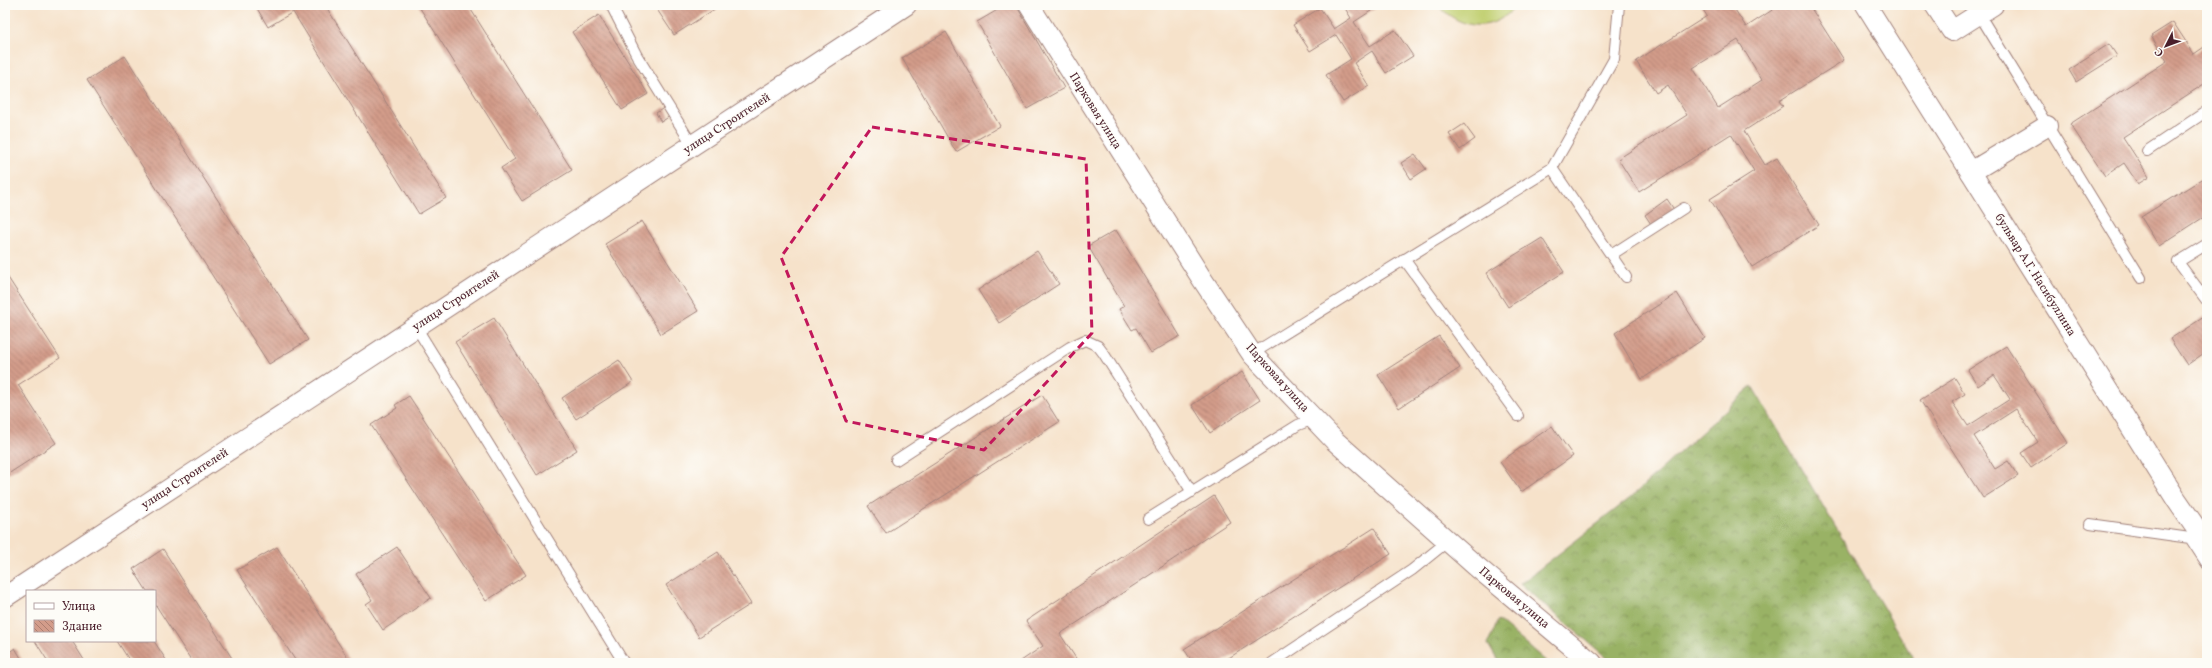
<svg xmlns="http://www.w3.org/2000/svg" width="2212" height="668" font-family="Vollkorn,serif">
  <defs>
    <pattern id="forest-crowns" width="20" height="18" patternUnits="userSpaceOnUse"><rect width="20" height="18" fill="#99b265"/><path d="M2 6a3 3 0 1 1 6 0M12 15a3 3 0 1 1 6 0" fill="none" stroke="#7f9053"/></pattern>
    <pattern id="building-back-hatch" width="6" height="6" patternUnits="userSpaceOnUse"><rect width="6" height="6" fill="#d39c8a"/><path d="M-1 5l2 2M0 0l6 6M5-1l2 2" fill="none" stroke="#ad7f71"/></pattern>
  </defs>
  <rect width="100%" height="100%" fill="#fdfcf7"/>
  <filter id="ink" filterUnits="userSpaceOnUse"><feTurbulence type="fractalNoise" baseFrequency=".025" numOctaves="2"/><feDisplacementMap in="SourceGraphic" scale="8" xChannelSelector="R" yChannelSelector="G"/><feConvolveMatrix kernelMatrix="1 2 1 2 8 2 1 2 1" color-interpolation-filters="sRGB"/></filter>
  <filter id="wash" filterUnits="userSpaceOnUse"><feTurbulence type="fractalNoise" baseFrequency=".012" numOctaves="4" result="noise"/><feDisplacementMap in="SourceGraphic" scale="16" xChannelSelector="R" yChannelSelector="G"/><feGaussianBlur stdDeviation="0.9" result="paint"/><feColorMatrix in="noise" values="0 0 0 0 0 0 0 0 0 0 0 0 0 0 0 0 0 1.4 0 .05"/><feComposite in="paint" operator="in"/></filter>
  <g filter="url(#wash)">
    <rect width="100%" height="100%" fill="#f6e2ca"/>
    <g fill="url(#forest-crowns)" stroke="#726848">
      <path d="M1752 386 1916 663H1613L1520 584 1629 499Z"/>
      <path d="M1498 620 1548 663H1499L1488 644Z"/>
    </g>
    <path fill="#c2d073" stroke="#86784f" d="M1437 5H1517C1493 33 1463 31 1437 5Z"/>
    <g id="blocks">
      <g fill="url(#building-back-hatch)" fill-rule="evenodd">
        <path d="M255 5H325L446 198 419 214 293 12 268 27Z"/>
        <path d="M418 5H468L572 170 522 201 501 168 515 159Z"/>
        <path d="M654 5H721L674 35Z"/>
        <path d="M1006 5H1016L1064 88 1027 109 977 22Z"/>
        <path d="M1343 5H1380L1354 22 1370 46 1395 30 1413 56 1386 73 1372 51 1354 63 1369 86 1343 102 1326 75 1351 59 1336 35 1310 51 1293 25 1320 8 1334 29 1351 18Z"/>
        <path d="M1700 5H1732L1746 27 1780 5H1809L1844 60 1779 101 1783 106 1744 131 1765 165 1777 158 1819 225 1752 267 1710 199 1754 171 1731 134 1639 192 1618 159 1687 115 1668 85 1656 93 1636 61 1707 16ZM1738 40 1762 80 1718 108 1693 68Z"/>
        <path d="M599 15 648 94 622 110 572 32Z"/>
        <path d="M2173 22 2194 54 2207 45V82L2123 137 2149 177 2138 184 2124 163 2105 176 2070 124 2167 61 2151 36Z"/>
        <path d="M946 32 1000 126 956 152 902 58Z"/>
        <path d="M2109 44 2117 56 2076 82 2069 70Z"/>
        <path d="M125 56 308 340 269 364 87 80Z"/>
        <path d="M665 107 670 116 661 122 656 113Z"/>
        <path d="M1464 124 1475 139 1460 150 1449 134Z"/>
        <path d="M1415 154 1426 169 1411 179 1401 163Z"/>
        <path d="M2207 176V215L2159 246 2141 217Z"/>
        <path d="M1667 199 1675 211 1653 227 1645 215Z"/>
        <path d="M642 221 698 311 661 334 605 244Z"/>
        <path d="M1116 230 1180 336 1151 353 1136 328 1132 330 1119 309 1124 306 1088 246Z"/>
        <path d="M1542 238 1564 272 1508 307 1486 273Z"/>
        <path d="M1037 251 1059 284 999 323 978 290Z"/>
        <path d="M5 273 60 358 18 385 56 443 5 476Z"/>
        <path d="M1677 293 1705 338 1642 379 1615 333Z"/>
        <path d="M2207 315V351L2187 365 2170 339Z"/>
        <path d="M494 318 577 450 537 475 455 342Z"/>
        <path d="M1439 336 1460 368 1399 408 1378 375Z"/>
        <path d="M2006 346 2068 443 2031 468 2021 453 2038 442 2016 409 1974 436 1995 469 2008 461 2018 476 1983 498 1920 400 1955 378 1965 394 1952 402 1968 426 2010 399 1994 375 1978 386 1968 370Z"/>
        <path d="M619 360 633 382 576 419 562 398Z"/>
        <path d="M1242 372 1260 400 1210 433 1192 405Z"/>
        <path d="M1042 395 1059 422 886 533 868 506Z"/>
        <path d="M409 396 526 575 486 601 371 425 397 408 395 405Z"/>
        <path d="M1552 426 1573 456 1521 492 1500 462Z"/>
        <path d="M1214 496 1230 522 1060 634 1079 663H1022L1021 661 1043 646 1026 621Z"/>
        <path d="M1374 528 1391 554 1221 663H1193L1184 649Z"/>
        <path d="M277 547 351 663H297L237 570Z"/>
        <path d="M397 547 431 598 383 630 366 604 372 600 356 574Z"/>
        <path d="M163 549 235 663H193L155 604V591H147L133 569Z"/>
        <path d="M718 552 751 604 699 637 666 585Z"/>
        <path d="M35 641H72L86 663H49Z"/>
        <path d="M117 641H154L168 663H131Z"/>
        <path d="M15 648 24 663H5V655Z"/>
      </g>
    </g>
  </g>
  <g filter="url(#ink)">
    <use href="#blocks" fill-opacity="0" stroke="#a0807a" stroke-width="1"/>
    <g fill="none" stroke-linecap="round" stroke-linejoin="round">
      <defs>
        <g id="lane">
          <path d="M611 5 637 56 693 146"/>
          <path d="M1979 14 2141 278"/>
          <path d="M2147 151 2207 111"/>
          <path d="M1552 168 1626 277"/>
          <path d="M2207 244 2178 262 2207 301"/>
          <path d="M1611 255 1684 208"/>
          <path d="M1404 259 1518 416"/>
          <path d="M416 327 624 663"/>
          <path d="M1252 354 1552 168 1614 59 1619 5"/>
          <path d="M896 460 1070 347 1085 340 1098 346 1104 354 1192 492"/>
          <path d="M1148 519 1298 425 1314 419"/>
          <path d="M2090 524 2190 538 2207 564"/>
          <path d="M1272 663 1412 570 1448 541"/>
        </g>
        <g id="street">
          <path d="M1029 5 1202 279 1252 354 1335 441 1477 567 1592 663"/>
          <path d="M1866 5 2176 499 2207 544"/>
          <path d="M1935 5 1952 31 1993 5"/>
          <path d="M1971 172 2047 126"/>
          <path d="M5 597 906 5"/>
        </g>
      </defs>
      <use href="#lane" stroke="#a0807a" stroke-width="12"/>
      <use href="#street" stroke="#a0807a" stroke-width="22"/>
      <use href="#lane" stroke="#fff" stroke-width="10"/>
      <use href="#street" stroke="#fff" stroke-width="20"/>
    </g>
  </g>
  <path fill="none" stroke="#c2185b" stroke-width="3" stroke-dasharray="8 5" stroke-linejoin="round" d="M872 127 1086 159 1092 333 984 450 846 421 781 257Z"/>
  <g text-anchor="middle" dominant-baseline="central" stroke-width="3" stroke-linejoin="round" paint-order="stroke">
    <g font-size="12" fill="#4a1f2b" stroke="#fdfcf7">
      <text transform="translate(1095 111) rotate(58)">Парковая улица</text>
      <text transform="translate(727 124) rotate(-33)">улица Строителей</text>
      <text transform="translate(2035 275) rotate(58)">бульвар А.Г. Насибуллина</text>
      <text transform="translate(456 301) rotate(-33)">улица Строителей</text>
      <text transform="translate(1277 378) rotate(48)">Парковая улица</text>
      <text transform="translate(185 479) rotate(-33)">улица Строителей</text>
      <text transform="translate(1514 598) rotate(40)">Парковая улица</text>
    </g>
  </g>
  <rect width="2212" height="668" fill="none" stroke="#fdfcf7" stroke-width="20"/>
  <rect x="26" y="590" width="130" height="52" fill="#fdfcf7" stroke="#b5a4a5"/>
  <rect x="34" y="603" width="20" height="6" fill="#ffffff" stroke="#b5a4a5"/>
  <text x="62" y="610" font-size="12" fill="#4a1f2b">Улица</text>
  <rect x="34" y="620" width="20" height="12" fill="url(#building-back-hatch)" stroke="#b5a4a5"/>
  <text x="62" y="630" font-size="12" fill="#4a1f2b">Здание</text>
  <g transform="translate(2166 46) rotate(228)" stroke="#fdfcf7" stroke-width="3" paint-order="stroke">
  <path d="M0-3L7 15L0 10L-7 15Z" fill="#4a1f2b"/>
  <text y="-6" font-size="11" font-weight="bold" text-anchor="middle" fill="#4a1f2b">С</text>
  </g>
</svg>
